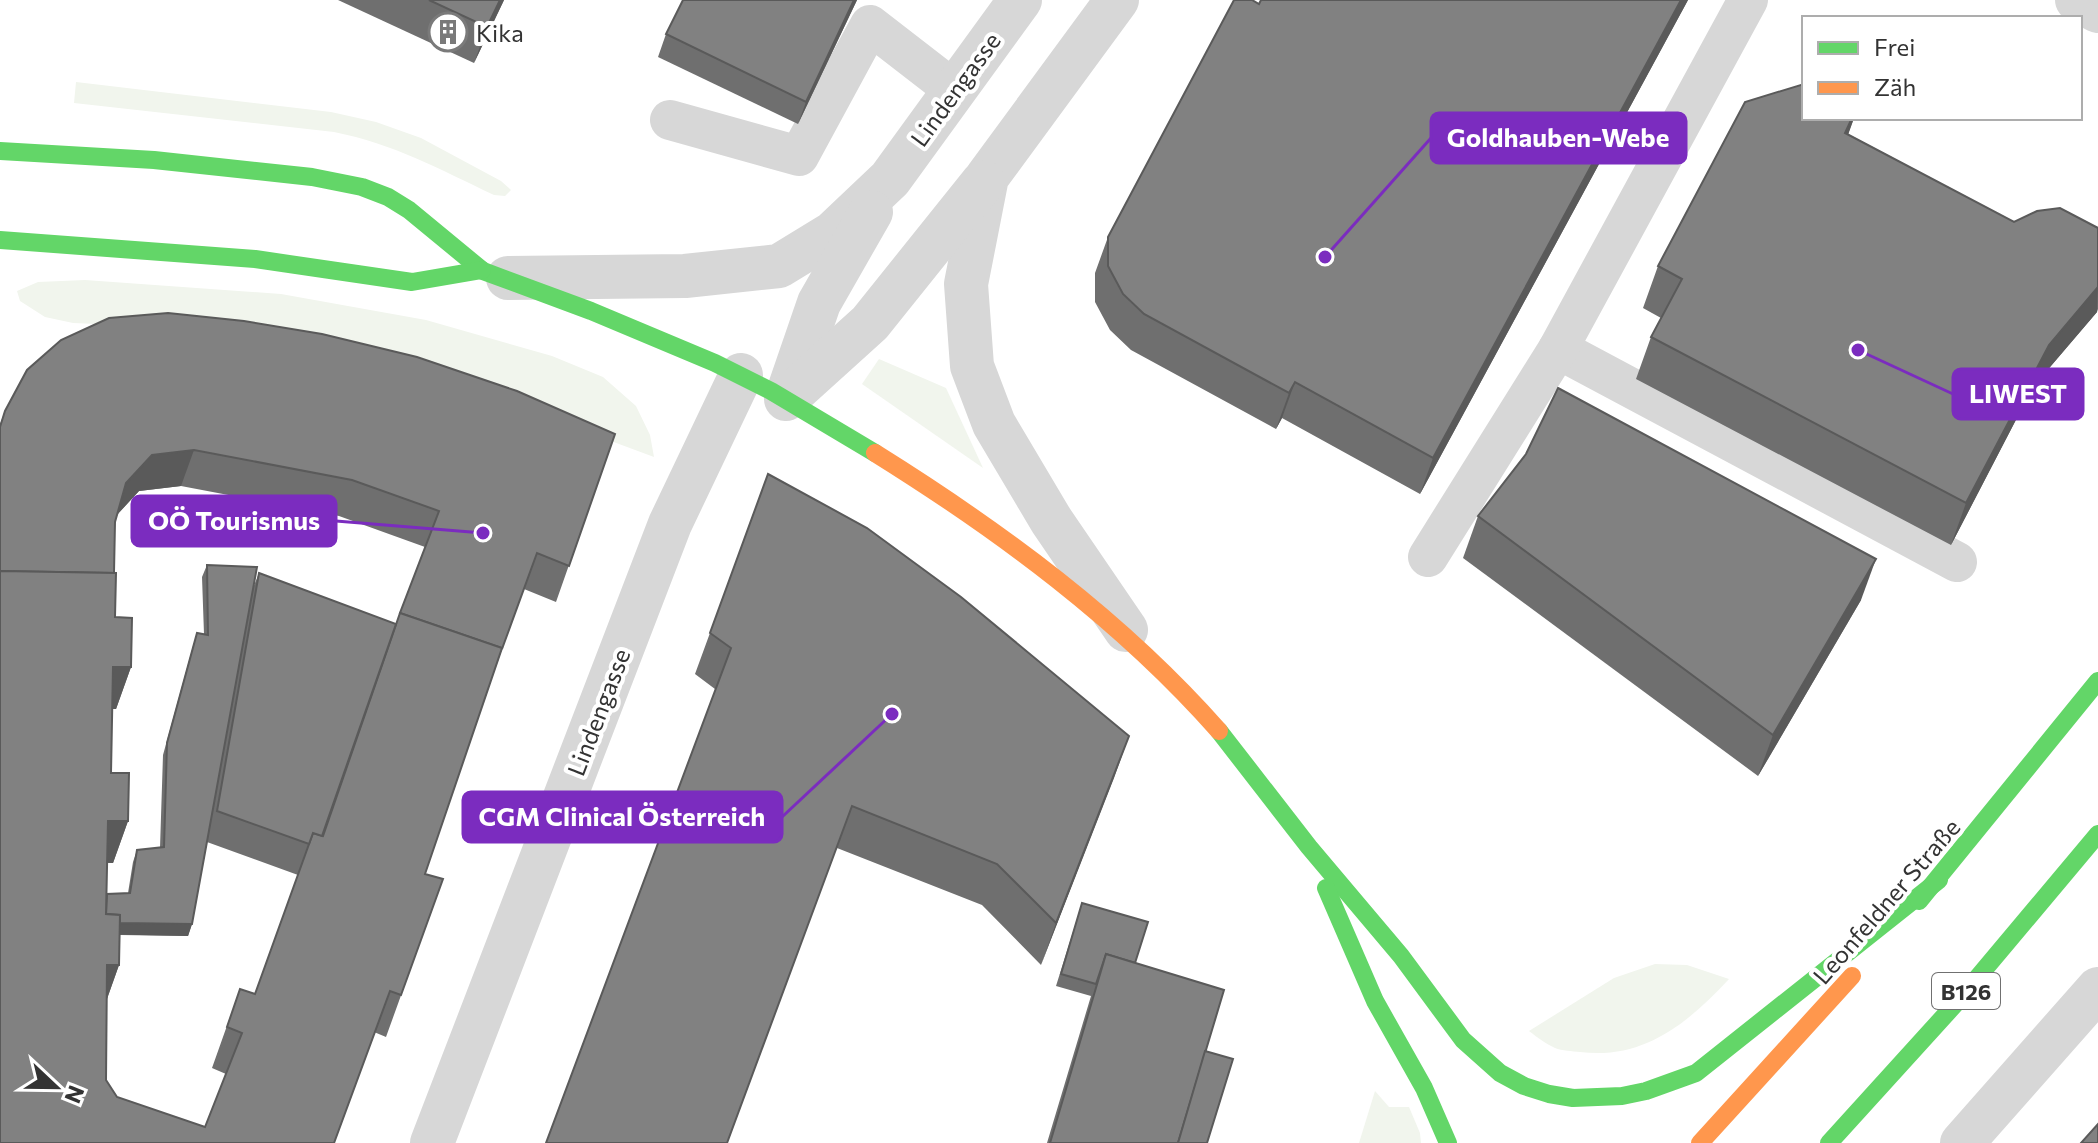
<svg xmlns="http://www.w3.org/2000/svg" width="2098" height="1143" font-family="Commissioner,sans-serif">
  <rect width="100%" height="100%" fill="#fff"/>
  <g fill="#f1f5ed">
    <path d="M76 82 331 112 376 122 421 138 501 181 511 190 505 196 494 195C439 169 394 144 334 132L74 103Z"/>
    <path d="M85 280 281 294 426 320 552 356 603 377 636 406 650 435 654 457 549 418 215 329 73 323 45 317 20 301 17 291 38 282Z"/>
    <path d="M879 359 946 388 983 468 862 384Z"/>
    <path d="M1655 964 1687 965 1729 979C1688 1023 1644 1060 1580 1052 1572 1051 1562 1051 1555 1048 1546 1044 1537 1037 1529 1031L1614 978Z"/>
    <path d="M1375 1091 1389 1107H1409L1420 1133 1421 1143H1359Z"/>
  </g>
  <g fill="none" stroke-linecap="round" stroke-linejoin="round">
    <g stroke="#d7d7d7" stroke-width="40">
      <path d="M670 120 799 156 870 25 954 90"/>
      <path d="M1558 349 1957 562"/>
      <path d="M1428 557 1558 349 1748 0"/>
    </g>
    <g stroke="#d7d7d7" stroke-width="44">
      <path d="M1117 0 987 177 966 284 972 366 994 424 1051 520 1126 630"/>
      <path d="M2077 0 2098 11"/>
      <path d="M508 278 685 276 779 266 833 233 890 179 1020 0"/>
      <path d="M787 396 819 303 871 212"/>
      <path d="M786 399 870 323 983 182"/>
      <path d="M432 1143 670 524 741 375"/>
      <path d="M1962 1143 2098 989"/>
    </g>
    <g stroke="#63d668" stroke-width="18">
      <path d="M0 151 154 160 312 177 362 187 388 197 409 210 483 271 591 311 715 363 771 391 875 453"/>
      <path d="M0 240 255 259 412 282 482 270"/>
      <path d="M1219 731 1309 847 1401 956 1463 1040 1500 1073 1524 1086 1549 1094 1573 1098 1622 1096 1646 1091 1696 1073 1939 880"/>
      <path d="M1326 888 1375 1001 1424 1088 1448 1143"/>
      <path d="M1919 901 2098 681"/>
      <path d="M1829 1143 1957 1002 2098 834"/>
    </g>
    <g stroke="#ff974d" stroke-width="18">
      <path d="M875 453C1000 531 1121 620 1219 731"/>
      <path d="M1700 1143 1852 976"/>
    </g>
  </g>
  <g fill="#6f6f6f" fill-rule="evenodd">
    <path d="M338 0H504L474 63Z"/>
    <path d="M683 0H857L798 124 658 57 666 34Z"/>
    <path d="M1261 0H1688L1420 494 1282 418 1276 429 1131 350 1110 330 1095 302V273L1108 237Z"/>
    <path d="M1804 118H1854L1848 134 2014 222 2098 228V309L2097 312 2033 387 1951 545 1636 379 1651 337 1661 318 1643 308 1658 266Z"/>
    <path d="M5 411 615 434 556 602 524 589 500 655 425 874 443 879 386 1037 374 1032 334 1143H0V424ZM181 486 339 516 425 547 396 624 259 573 253 588 207 565 202 577 204 634 197 633 193 646 163 755 160 848 137 850 133 862 128 893 107 894V863H113L128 821 111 773 112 709H116L131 667 115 617 114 573 115 522 117 515 139 491ZM207 842 298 875 255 994 240 989 212 1068 226 1074 205 1127 117 1097 106 1080 107 999 119 965 120 935 188 936 192 924Z"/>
    <path d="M768 474 1129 736 1041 965 982 905 837 848 715 689 695 674Z"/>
    <path d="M1478 516 1861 600 1758 776 1463 558Z"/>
    <path d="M1082 903 1135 963 1205 1051 1207 1143H1047L1091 996 1056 986Z"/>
  </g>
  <g fill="#5a5a5a">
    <path d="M500 0H504L474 63 487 27Z"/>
    <path d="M854 0H857L798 124 806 102Z"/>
    <path d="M1681 0H1688L1420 494 1433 458Z"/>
    <path d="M1852 118H1854L1843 149 1845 133Z"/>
    <path d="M2098 287 2097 312 2033 387 1951 545 1966 503 2049 345Z"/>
    <path d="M1295 382 1282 418 1276 429 1289 393Z"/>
    <path d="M194 450 181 486 139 491 113 519 126 483 152 455Z"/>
    <path d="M1876 559 1861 600 1758 776 1773 735Z"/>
    <path d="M113 667H131L116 709H98Z"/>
    <path d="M1129 736 1114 778 1041 965 1056 923Z"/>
    <path d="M108 821H128L113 863 93 862Z"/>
    <path d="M96 922 192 924 188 936 91 934Z"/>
    <path d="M107 965H119L104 1007Z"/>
  </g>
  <g fill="#818181" stroke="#5a5a5a" stroke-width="2">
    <path d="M429 0H500L487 27Z"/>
    <path d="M683 0H854L806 102 666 34Z"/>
    <path d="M1234 0H1252L1259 4 1261 0H1681L1433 458 1295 382 1289 393 1144 314 1123 294 1108 266V237Z"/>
    <path d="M1804 84V118H1852L1845 133 2014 222 2037 211 2060 208 2098 228V287L2049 345 1966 503 1651 337 1682 279 1658 266 1745 102Z"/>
    <path d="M168 313 244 321 322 334 417 357 517 391 615 434 569 566 537 553 502 649V648L400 613 439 511 352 480 194 450 152 455 126 483 115 522 114 573 0 571V427L5 411 27 370 61 340 109 318Z"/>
    <path d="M1558 388 1876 559 1773 735 1478 516 1526 454Z"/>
    <path d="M768 474 867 528 961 597 1129 736 1056 923 997 864 852 806 727 1143H546L731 648 710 633Z"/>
    <path d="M207 565 257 567 192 924 120 923V915L106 914 107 894 130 893 137 850 164 847 167 743 197 633 208 635Z"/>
    <path d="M0 571 116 573 115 617 132 618 131 667H113L111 773H129L128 821H108L106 914 120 915 119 965H107L106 1080 117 1097 205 1127 242 1033 227 1027 240 989 255 994 313 833 323 836 400 613 502 648 425 874 443 879 401 995 390 991 334 1143H0Z"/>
    <path d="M259 573 396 624 322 836 313 833 309 844 217 811Z"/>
    <path d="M1082 903 1148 922 1135 963 1106 954 1096 984 1061 974Z"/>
    <path d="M1106 954 1224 990 1178 1143H1050Z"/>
    <path d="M1205 1051 1233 1059 1207 1143H1178Z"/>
    <path d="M2098 1124V1143H2081Z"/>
  </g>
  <defs>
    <symbol id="building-ring" viewBox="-11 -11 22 22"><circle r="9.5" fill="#fff" stroke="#7a7a7a" stroke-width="1.5"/><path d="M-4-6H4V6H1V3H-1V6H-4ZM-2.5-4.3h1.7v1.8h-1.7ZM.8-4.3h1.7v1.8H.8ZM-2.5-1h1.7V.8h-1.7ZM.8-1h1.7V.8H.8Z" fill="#7a7a7a"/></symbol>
  </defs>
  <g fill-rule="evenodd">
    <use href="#building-ring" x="426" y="10" width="44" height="44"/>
  </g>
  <g text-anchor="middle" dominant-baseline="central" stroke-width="8" stroke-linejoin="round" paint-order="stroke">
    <rect fill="#fff" stroke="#707070" stroke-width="2" x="1932" y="973" width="68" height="36" rx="6"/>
    <g font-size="22" font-weight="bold" fill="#333">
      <text x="1966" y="991">B126</text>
    </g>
    <g font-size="24" fill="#333" stroke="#fff" text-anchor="start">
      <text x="476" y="32">Kika</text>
    </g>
    <g font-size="24" fill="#333" stroke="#fff">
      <text transform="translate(955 89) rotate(-54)">Lindengasse</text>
      <text transform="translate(598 712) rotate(-69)">Lindengasse</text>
      <text transform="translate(1886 901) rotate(-49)">Leonfeldner Straße</text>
    </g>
  </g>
  <path fill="none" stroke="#7b2cbf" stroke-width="3" d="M1325 257L1431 138M1858 350L1953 394M483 533L336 521M892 714L782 817"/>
  <g fill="#7b2cbf" stroke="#fff" stroke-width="3">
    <circle cx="1325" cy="257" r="8"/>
    <circle cx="1858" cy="350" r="8"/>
    <circle cx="483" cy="533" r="8"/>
    <circle cx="892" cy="714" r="8"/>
  </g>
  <g fill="#7b2cbf" stroke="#7b2cbf" stroke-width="3">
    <rect x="1431" y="113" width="255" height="50" rx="8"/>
    <rect x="1953" y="369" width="130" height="50" rx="8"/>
    <rect x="132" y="496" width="204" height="50" rx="8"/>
    <rect x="463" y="792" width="319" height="50" rx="8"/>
  </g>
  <g font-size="26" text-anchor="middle" font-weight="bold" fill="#fff">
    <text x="1558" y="147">Goldhauben-Webe</text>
    <text x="2018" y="403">LIWEST</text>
    <text x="234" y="530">OÖ Tourismus</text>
    <text x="622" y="826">CGM Clinical Österreich</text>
  </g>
  <rect x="1802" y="16" width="280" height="104" fill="#ffffff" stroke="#adadad" stroke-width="2"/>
  <rect x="1818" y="42" width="40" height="12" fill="#63d668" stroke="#adadad" stroke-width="2"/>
  <text x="1874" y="56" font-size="24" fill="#333333">Frei</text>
  <rect x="1818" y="82" width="40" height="12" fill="#ff974d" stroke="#adadad" stroke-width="2"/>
  <text x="1874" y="96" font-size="24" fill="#333333">Zäh</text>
  <g transform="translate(56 1087) rotate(112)" stroke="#ffffff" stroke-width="6" paint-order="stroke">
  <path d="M0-6L14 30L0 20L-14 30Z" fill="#333333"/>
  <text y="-12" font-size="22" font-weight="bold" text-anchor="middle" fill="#333333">N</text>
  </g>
</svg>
